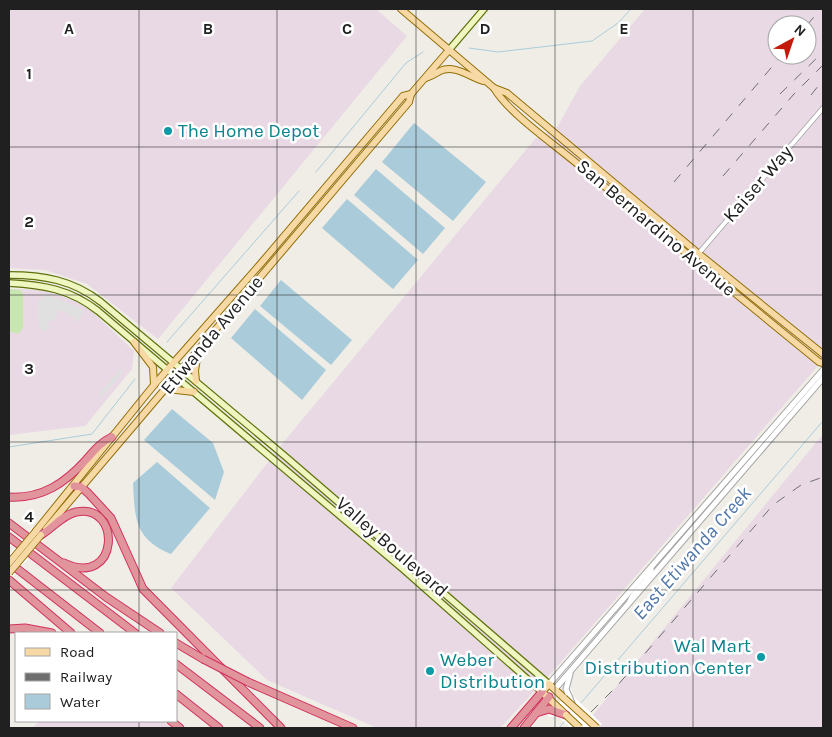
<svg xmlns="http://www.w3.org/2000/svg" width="832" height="737" font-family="Karla,sans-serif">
  <rect width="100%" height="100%" fill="#f0ede7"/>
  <g fill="#e8d9e4" fill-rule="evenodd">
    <path d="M9 9H376L407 36 158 339 87 284 45 270 9 268Z"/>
    <path d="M645 9H823V360L554 670 500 728H377L267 680 171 588 282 444 535 139 558 126 580 86ZM777 25H807V55H777Z"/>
    <path d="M9 289 43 290 74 300 88 308 134 351 132 369 85 426 9 435Z"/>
    <path d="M823 434V728H581L593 715Z"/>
    <path d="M39 721H163L172 728H33Z"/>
  </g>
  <path fill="#c7e6b0" d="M9 289 20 290 23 293V328L18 334 9 331Z"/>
  <g fill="#e0e0e0">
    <path d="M45 294 79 307 83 311 80 319 78 322 64 311 59 310 53 322 51 320 47 323 50 326 45 332 38 326 41 321H38V299L44 297Z"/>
    <path d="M120 369 123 372 101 398 98 395Z"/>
  </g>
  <g fill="#aaccda">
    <path d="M414 123 486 182 453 221 382 162Z"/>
    <path d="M376 169 445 228 423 254 354 195Z"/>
    <path d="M347 199 418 260 393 289 322 228Z"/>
    <path d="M281 280 352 340 331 365 260 306Z"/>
    <path d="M255 309 326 370 302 400 231 338Z"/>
    <path d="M172 409 213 443 224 472 215 500 144 440Z"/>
    <path d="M157 462 210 508 171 554C134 539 135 518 133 483Z"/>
  </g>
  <g fill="#fff">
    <path d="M32 528 45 539 9 581V555Z"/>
    <path d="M571 688 573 696 602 724 597 728H571L557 716 548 717Z"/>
  </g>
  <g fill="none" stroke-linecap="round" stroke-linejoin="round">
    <g stroke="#aaccda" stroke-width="1">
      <path d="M469 48 498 52 592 41 618 23 631 9"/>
      <path d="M316 172 406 63 423 52"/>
      <path d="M167 342 299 191"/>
      <path d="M9 447 92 434 135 379"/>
      <path d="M581 703 823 421"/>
      <path d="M559 728 564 722"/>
    </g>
    <defs>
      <path id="minor" d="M693 260 823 108"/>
      <g id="tertiary">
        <path d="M630 601C634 590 653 578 651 568"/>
        <path d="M570 674 566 689 572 703"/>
        <path d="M549 684 823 370"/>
        <path d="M555 689 823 378"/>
      </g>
      <g id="secondary">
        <path d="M449 50 484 9"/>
        <path d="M9 275C43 275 73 280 101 302L286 457 549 684"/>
        <path d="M9 283C43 285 70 289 98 311L404 570 542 692"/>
      </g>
      <g id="primary">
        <path d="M401 9 494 88C509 114 557 146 581 167 660 232 739 297 819 362L823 363"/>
        <path d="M426 78C432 76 435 74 440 71 454 64 470 77 483 81"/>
        <path d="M494 88 507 93 699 254 823 354"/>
        <path d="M134 342 153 367 154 385"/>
        <path d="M196 381 195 371 198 352"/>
        <path d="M167 389 194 392"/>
        <path d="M46 529 409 102 411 94 449 50"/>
        <path d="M36 531 154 385 263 261 403 96 411 94"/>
        <path d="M564 698 549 684 542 692 566 715"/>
      </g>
      <g id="motorway">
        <path d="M74 486 81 487 88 493 111 518 143 589 281 728"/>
        <path d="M9 497C42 499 65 483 86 460 94 451 101 442 112 437"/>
        <path d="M9 523 106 597 160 633"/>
        <path d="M41 535C53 528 62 515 76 512 122 502 120 589 64 563"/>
        <path d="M9 537 135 633"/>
        <path d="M11 564 100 633"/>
        <path d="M9 580 71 633"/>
        <path d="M9 629 25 628 52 633"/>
        <path d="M176 643 203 659"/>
        <path d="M176 664 260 728"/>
        <path d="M248 682 353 728"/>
        <path d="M176 694 219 728"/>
        <path d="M536 713 549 709 566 715"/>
        <path d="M171 721 180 728"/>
        <path d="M511 728 542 692"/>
        <path d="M524 728 549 697"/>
      </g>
    </defs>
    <use href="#minor" stroke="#a4a4a4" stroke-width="5.5"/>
    <use href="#tertiary" stroke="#a4a4a4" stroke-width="7"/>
    <use href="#secondary" stroke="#5f720c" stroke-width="8"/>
    <use href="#primary" stroke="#926f09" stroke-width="8"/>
    <use href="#motorway" stroke="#d0315c" stroke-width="9"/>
    <use href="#minor" stroke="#fff" stroke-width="4"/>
    <use href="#tertiary" stroke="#fff" stroke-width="5"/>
    <use href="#secondary" stroke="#eff6bf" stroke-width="5.5"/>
    <use href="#primary" stroke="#f6d9a5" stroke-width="6"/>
    <use href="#motorway" stroke="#e2949c" stroke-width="7"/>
    <g stroke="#6e6e6e" stroke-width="1" stroke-dasharray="10 10" stroke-linecap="butt">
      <path d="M807 25 821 9"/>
      <path d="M780 94 823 52"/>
      <path d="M811 95 823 80"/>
      <path d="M723 176 794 94 823 65"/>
      <path d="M674 182 782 55"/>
      <path d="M591 712 617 686 773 505 801 485 823 477"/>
    </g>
    <defs>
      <g id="primary-bridge">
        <path d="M9 563 36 531"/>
        <path d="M9 573 41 535"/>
        <path d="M564 698 597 728"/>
        <path d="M566 715 580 728"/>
      </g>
      <path id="motorway-bridge" d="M203 659 248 682"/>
    </defs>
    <use href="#primary-bridge" stroke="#926f09" stroke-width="8" stroke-linecap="butt"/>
    <use href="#motorway-bridge" stroke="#d0315c" stroke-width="9" stroke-linecap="butt"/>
    <use href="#primary-bridge" stroke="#f6d9a5" stroke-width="6"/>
    <use href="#motorway-bridge" stroke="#e2949c" stroke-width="7"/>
  </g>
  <path fill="none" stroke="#202020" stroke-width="1" stroke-opacity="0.55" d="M139 9V633M277 9V728M416 9V728M555 9V728M693 9V728M9 147H823M9 295H823M9 442H823M9 590H823M139 721V728"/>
  <g fill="#0f9aa8" stroke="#fff" stroke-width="2">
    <circle cx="168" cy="131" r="5"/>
    <circle cx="761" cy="657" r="5"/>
    <circle cx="430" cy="671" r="5"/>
  </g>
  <g text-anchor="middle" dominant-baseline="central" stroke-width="5" stroke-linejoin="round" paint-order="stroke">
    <g font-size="19" fill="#0d838f" stroke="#fff" text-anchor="start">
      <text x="178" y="131">The Home Depot</text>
      <text x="751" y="646" text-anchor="end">Wal Mart<tspan x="751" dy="22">Distribution Center</tspan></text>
      <text x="440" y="660">Weber<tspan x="440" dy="22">Distribution</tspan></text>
    </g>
    <g font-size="19" fill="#202020" stroke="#fff">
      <text transform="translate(758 184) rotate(-49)">Kaiser Way</text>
      <text transform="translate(656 228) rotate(40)">San Bernardino Avenue</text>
      <text transform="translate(212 335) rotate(-50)">Etiwanda Avenue</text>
      <text transform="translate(392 547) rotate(41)">Valley Boulevard</text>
    </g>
    <g font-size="20" font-style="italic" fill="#5177aa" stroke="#fff">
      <text transform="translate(692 553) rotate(-49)">East Etiwanda Creek</text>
    </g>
  </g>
  <g font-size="16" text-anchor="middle" font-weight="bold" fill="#202020" stroke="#fff" stroke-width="5" stroke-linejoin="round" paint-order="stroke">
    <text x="69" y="34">A</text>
    <text x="208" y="34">B</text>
    <text x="347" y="34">C</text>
    <text x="485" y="34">D</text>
    <text x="624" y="34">E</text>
    <text x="29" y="79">1</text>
    <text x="29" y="227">2</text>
    <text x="29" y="374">3</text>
    <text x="29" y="522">4</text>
  </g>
  <rect width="832" height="737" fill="none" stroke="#202020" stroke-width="20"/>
  <rect x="15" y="632" width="162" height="90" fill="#ffffff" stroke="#a6a6a6"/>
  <rect x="25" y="648" width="25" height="8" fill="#f6d9a5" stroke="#a6a6a6"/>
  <text x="60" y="657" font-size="15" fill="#202020">Road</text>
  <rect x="25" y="673" width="25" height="8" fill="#6e6e6e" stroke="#a6a6a6"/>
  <text x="60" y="682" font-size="15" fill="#202020">Railway</text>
  <rect x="25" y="694" width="25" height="15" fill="#aaccda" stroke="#a6a6a6"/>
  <text x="60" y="707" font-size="15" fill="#202020">Water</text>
  <g transform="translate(792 40) rotate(40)"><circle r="24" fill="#ffffff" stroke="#a6a6a6"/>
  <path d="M0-4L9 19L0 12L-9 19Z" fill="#c31a0c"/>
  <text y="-8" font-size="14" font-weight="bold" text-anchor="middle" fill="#202020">N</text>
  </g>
</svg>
